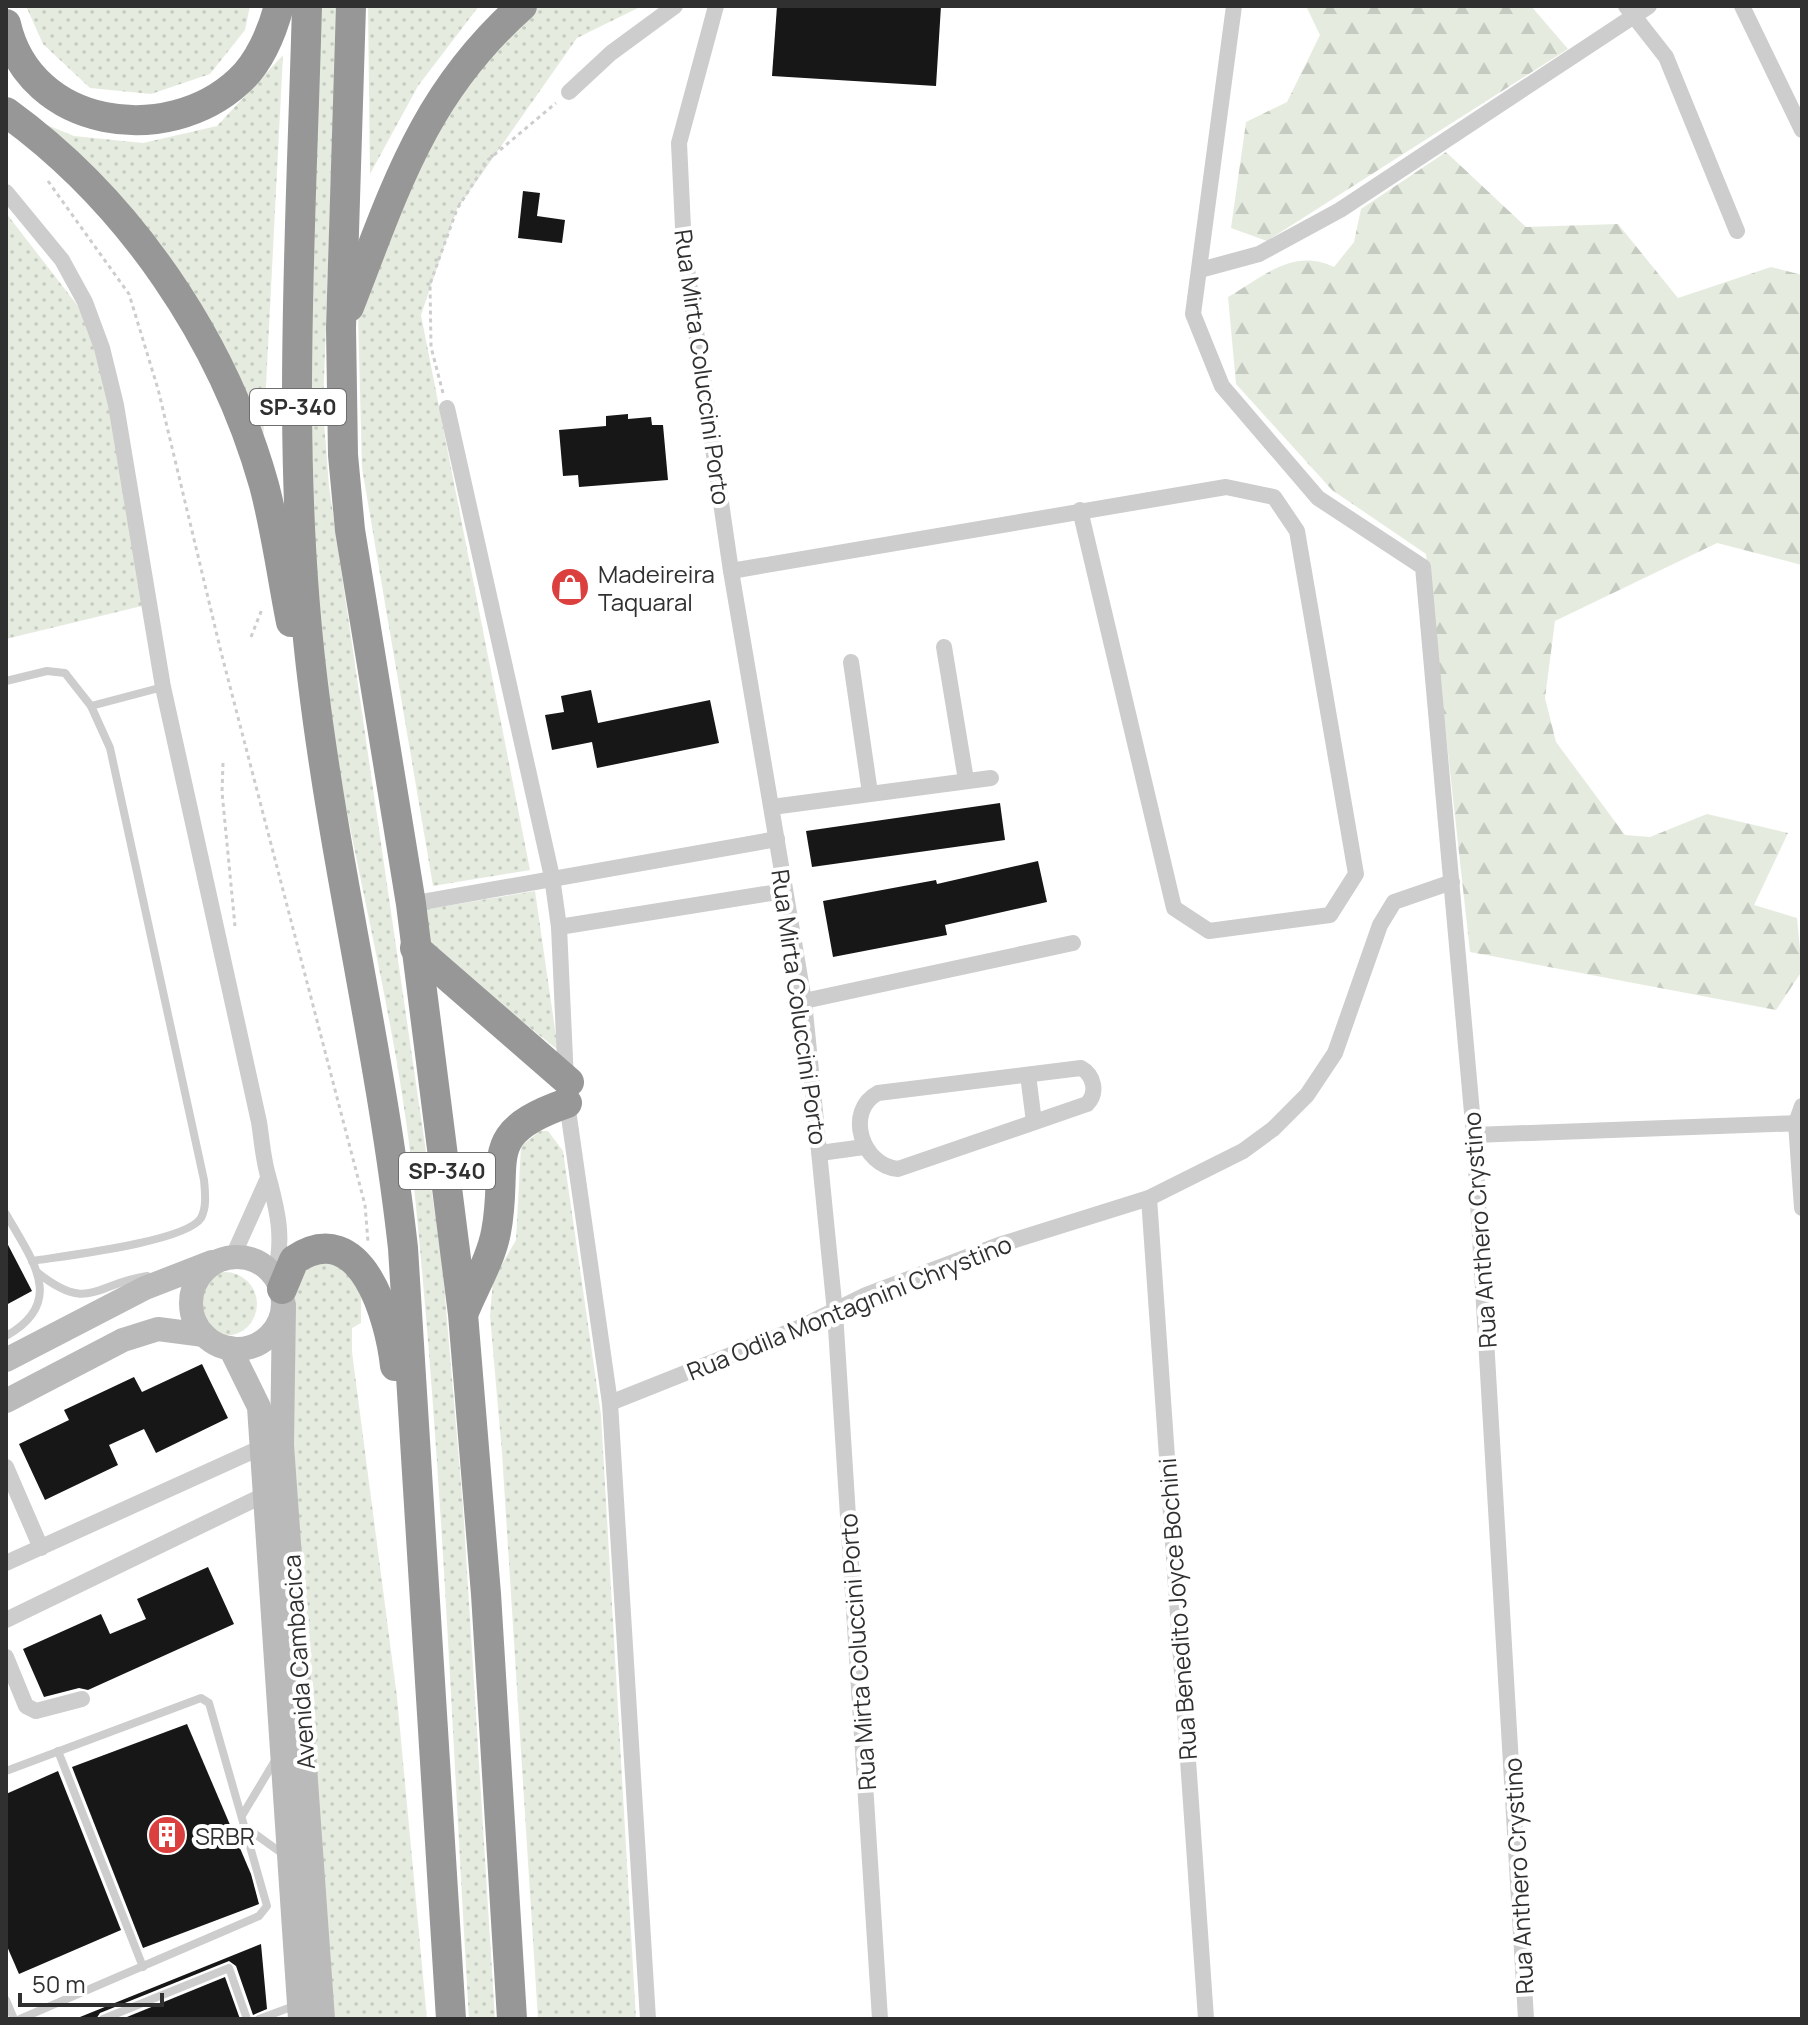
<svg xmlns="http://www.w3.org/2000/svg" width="1808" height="2025" font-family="Manrope,sans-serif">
  <defs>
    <pattern id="grass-dots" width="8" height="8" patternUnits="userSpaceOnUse" patternTransform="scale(2)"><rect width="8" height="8" fill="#e5ecdf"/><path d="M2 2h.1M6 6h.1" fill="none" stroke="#c5cbc0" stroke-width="1.8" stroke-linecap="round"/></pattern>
    <pattern id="forest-firs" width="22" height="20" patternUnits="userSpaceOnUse" patternTransform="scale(2)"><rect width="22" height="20" fill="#e5ecdf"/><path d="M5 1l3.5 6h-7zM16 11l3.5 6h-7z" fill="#c5cbc0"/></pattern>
  </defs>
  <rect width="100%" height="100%" fill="#fff"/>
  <g fill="url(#grass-dots)">
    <path d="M26 6H250L245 30 210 74 151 94 90 88 43 44Z"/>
    <path d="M317 6H337L323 409 329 486 442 1262 463 1507 495 2019H469C452 1738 442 1456 413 1177 392 978 329 785 313 585 299 393 311 199 317 6Z"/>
    <path d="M368 6H479L418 86 370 174Z"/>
    <path d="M536 6H642L577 38 457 209 421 315 530 870 433 886 362 468 358 315 399 198 463 76Z"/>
    <path d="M283 55 263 444 190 287 47 125 74 136 143 143 217 126Z"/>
    <path d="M6 213 95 328 150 604 6 639Z"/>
    <path d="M535 891 558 1050 431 949 421 910Z"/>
    <path d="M540 1131H548L563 1151 601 1415 636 2019H538L502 1453 490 1316 493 1280 516 1240 521 1146Z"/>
    <path d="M327 1257 361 1284V1323L352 1328V1352L397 1697 427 2019H333L292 1443 289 1281Z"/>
    <circle cx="225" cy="1304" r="32"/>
  </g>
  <g fill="url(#forest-firs)">
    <path d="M1306 6H1531L1568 49 1267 241 1231 228 1246 122 1287 102 1320 35Z"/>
    <path d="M1446 152 1526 227 1618 224 1678 298 1771 267 1802 275V565L1717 543 1555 621 1545 698 1556 742 1625 835 1650 837 1707 814 1788 833 1754 905 1797 918 1802 971 1776 1010 1470 952 1426 554 1332 490 1236 384 1228 297C1263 277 1293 247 1334 267L1354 242 1361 209Z"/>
  </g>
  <g fill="#171717">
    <path d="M777 6H941L936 86 772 76Z"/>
    <path d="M523 191 540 193 537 216 565 220 562 243 518 238Z"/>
    <path d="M628 414V419L651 417 652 425H663L668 480 579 487 578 475 563 476 559 430 606 426V416Z"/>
    <path d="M591 690 598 723 710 700 719 743 597 768 592 742 552 750 545 715 564 712 561 696Z"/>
    <path d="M1000 803 1005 840 812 867 806 831Z"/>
    <path d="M1038 861 1047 902 945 925 947 935 833 957 823 901 936 880 937 884Z"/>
    <path d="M6 1241 32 1291 6 1305Z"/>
    <path d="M202 1364 228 1418 156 1453 144 1429 109 1445 118 1465 45 1500 19 1444 69 1420 64 1410 134 1377 142 1392Z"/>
    <path d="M208 1567 234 1624 88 1690 79 1688 44 1697 23 1649 101 1614 110 1634 146 1619 137 1599Z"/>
    <path d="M187 1724 251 1874 259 1904 143 1948 72 1767Z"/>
    <path d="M58 1771 121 1930 19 1974 6 1944V1794Z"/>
    <path d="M261 1944 267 2009 253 2015 236 1966 229 1961 100 2013 96 2019H75Z"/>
    <path d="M225 1977 240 2019H122Z"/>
  </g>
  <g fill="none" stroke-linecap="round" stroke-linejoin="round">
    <g stroke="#cdcdcd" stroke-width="3" stroke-dasharray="4 4" stroke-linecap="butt">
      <path d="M48 181 129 294 158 389 221 652 365 1205 368 1242"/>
      <path d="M443 393 431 347 430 284 457 209 488 160 556 103"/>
      <path d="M251 637 262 609"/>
      <path d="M223 763 222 792 235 926"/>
    </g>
    <g stroke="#cdcdcd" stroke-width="8">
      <path d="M6 681 47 671 65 673 91 706 110 748 204 1180C205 1192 207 1207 201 1218 186 1242 63 1256 32 1261"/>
      <path d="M91 706 163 687"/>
      <path d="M6 1214C32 1260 67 1302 6 1336"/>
      <path d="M38 1273C89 1313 94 1284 147 1276"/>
      <path d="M58 1751 143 1967"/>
      <path d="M6 1771 201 1698 209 1703 267 1906 259 1916 20 2019"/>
      <path d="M243 1814 276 1759"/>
      <path d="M248 1829 283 1854"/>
      <path d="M6 2000 14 2019"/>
      <path d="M103 2019 229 1968 247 2019"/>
      <path d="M259 2019 294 2006"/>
    </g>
    <g stroke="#cdcdcd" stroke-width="16">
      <path d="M716 6 679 143 684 249 731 571 804 1001 835 1312 880 2019"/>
      <path d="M1234 6 1193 314 1222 386 1318 498 1423 567 1474 1135 1526 2019"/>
      <path d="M1626 6 1666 57 1737 231"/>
      <path d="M1742 6 1802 130"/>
      <path d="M569 92 611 53 675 6"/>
      <path d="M6 192 62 260 85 302 102 348 116 405 163 687 259 1122C262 1141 263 1161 269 1179 278 1213 284 1239 275 1274"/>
      <path d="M1200 270 1259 254 1340 210 1649 6"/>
      <path d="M447 408 552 877 559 927 567 1103 610 1403 648 2019"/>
      <path d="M731 571 1226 487 1274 497 1297 531 1356 874 1330 915 1209 931 1174 908 1080 510"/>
      <path d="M944 647 966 780"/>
      <path d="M851 662 870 793"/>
      <path d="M772 807 991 778"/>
      <path d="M411 904 777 839"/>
      <path d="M559 927 784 891"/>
      <path d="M804 1001 1073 943"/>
      <path d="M1081 1068C1094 1075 1098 1093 1087 1104L898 1169C862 1166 844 1111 878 1093Z"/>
      <path d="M1028 1075 1034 1122"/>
      <path d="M1802 1106 1796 1123 1802 1208"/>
      <path d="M1474 1135 1802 1123"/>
      <path d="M820 1153 864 1147"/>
      <path d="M1149 1198 1206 2019"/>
      <path d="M233 1256 268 1178"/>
      <path d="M610 1403 801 1327 866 1295 999 1245 1149 1198 1243 1151 1273 1129 1307 1095 1335 1053 1380 925 1394 902 1452 882"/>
      <path d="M6 1467 41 1548"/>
      <path d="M6 1563 262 1447"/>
      <path d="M6 1620 264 1495"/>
      <path d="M6 1657 26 1706 36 1711 82 1699"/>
    </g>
    <g stroke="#bababa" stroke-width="24">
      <circle cx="237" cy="1303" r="46"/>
      <path d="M284 1305 282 1445 323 2019"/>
      <path d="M230 1348 259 1407 300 2019"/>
      <path d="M6 1360 145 1288 212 1262"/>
      <path d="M6 1401 123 1340 158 1329 204 1335"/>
    </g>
    <g stroke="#979797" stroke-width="30">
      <path d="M307 6C301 231 285 459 313 684 336 873 382 1059 403 1248L451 2019"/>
      <path d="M351 6 341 328 343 455 350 530 411 904 463 1314 486 1594 512 2019"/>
      <path d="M6 24C30 129 167 148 239 81 259 63 272 32 279 6"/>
      <path d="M6 112C129 201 223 339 264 485 276 530 282 577 291 622"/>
      <path d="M349 307C395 189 423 94 522 6"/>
      <path d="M415 948 569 1082"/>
      <path d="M282 1289 294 1260C362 1214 390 1320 395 1366"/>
      <path d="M464 1312C474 1287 491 1259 496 1232 510 1159 478 1134 567 1103"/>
    </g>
  </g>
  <defs>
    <symbol id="shop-disc" viewBox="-11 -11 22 22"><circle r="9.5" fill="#db3f3e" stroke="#fff"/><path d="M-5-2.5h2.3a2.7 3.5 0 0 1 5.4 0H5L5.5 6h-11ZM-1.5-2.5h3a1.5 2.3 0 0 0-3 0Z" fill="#fff"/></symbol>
    <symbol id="building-disc" viewBox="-11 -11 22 22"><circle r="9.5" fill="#db3f3e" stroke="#fff"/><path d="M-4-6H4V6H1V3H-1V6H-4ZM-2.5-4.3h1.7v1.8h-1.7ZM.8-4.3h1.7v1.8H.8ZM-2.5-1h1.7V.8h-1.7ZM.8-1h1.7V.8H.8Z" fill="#fff"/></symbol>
  </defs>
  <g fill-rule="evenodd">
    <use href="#shop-disc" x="548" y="565" width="44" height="44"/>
    <use href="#building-disc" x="145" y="1813" width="44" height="44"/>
  </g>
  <g text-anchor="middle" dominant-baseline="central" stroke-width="8" stroke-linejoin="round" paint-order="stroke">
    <g fill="#fff" stroke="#6e6e6e" stroke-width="2">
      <rect x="250" y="389" width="96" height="36" rx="6"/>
      <rect x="399" y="1153" width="96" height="36" rx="6"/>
    </g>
    <g font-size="22" font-weight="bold" fill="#303030">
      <text x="298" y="407">SP-340</text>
      <text x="447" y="1171">SP-340</text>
    </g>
    <g font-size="24" fill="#303030" stroke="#fff">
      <text transform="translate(703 367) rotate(82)">Rua Mirta Coluccini Porto</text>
      <text transform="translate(800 1007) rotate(82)">Rua Mirta Coluccini Porto</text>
      <text transform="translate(1479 1230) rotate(-94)">Rua Anthero Crystino</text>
      <text transform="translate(849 1307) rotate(-22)">Rua Odila Montagnini Chrystino</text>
      <text transform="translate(1177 1609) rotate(-94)">Rua Benedito Joyce Bochini</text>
      <text transform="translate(857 1652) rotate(-94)">Rua Mirta Coluccini Porto</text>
      <text transform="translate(298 1662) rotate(-94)">Avenida Cambacica</text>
      <text transform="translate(1518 1876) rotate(-93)">Rua Anthero Crystino</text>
    </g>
    <g font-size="24" fill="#303030" stroke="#fff" text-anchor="start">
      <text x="598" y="573">Madeireira<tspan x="598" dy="28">Taquaral</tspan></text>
      <text x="195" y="1835">SRBR</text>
    </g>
  </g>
  <rect width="1808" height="2025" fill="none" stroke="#303030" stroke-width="16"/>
  <path d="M20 1993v12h142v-12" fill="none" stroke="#303030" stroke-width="4"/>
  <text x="32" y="1993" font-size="24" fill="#303030" stroke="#ffffff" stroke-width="6" paint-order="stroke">50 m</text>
</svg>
